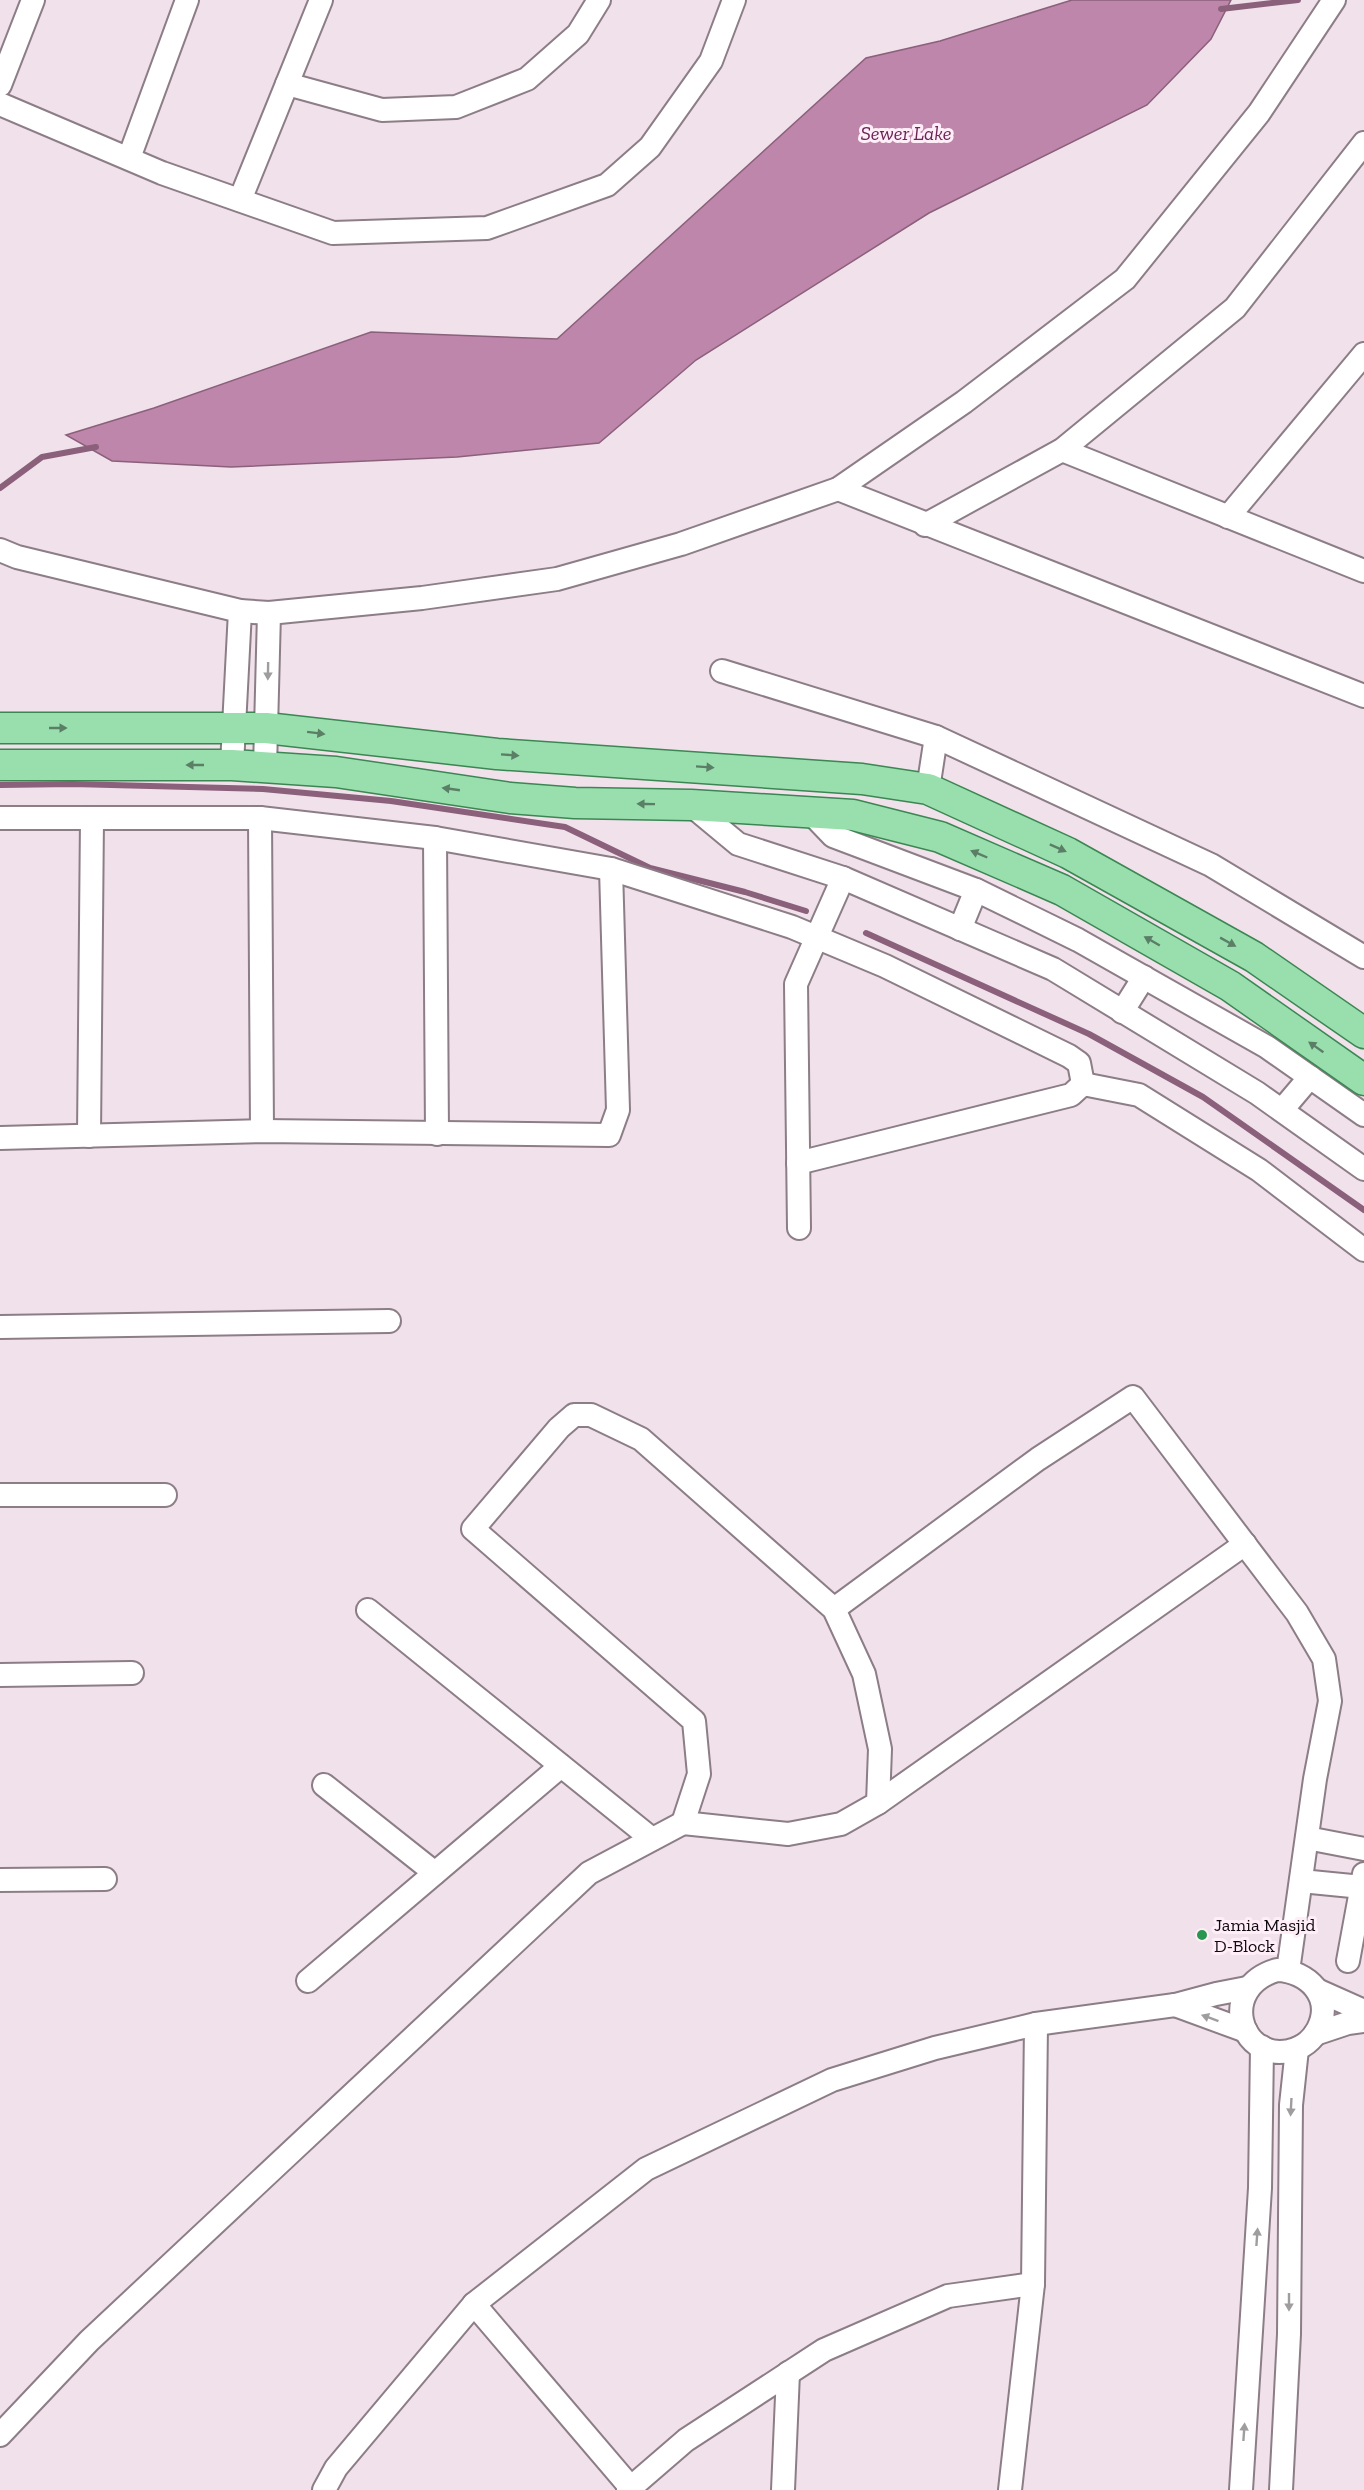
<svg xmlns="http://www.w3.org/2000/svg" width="1364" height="2490" font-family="'Zilla Slab',serif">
  <rect width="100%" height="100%" fill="#f1e1eb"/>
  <path fill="#be86aa" stroke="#8a607b" stroke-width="1.5" d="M1072 0H1231L1211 39 1147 105 929 213 696 360 599 443 457 457 231 467 112 461 66 435 154 408 371 332 557 339 866 58 940 41Z"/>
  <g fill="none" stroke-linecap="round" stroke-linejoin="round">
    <g stroke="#8a607b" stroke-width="6">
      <path d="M1221 9 1298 0"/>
      <path d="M0 488 42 457 96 447"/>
      <path d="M0 785 73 784 263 789 391 801 565 827 650 868 745 892 806 911"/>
      <path d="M866 933 1089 1034 1203 1097 1364 1210"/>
    </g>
    <defs>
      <g id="minor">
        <path d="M287 84 382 110 456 107 527 79 578 34 599 0"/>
        <path d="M0 85 33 0"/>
        <path d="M0 104 162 173 333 233 487 228 607 185 650 147 711 61 734 0"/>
        <path d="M129 158 187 0"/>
        <path d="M240 200 321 0"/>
        <path d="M1062 450 1364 571"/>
        <path d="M838 489 1364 696"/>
        <path d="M1228 517 1364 354"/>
        <path d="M925 525 1062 450 1235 308 1364 143"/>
        <path d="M0 550 17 557 240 611 269 613 422 598 557 579 681 544 838 489 964 402 1125 279 1259 113 1334 0"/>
        <path d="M722 671 936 737 1211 865 1364 957"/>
        <path d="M232 765 240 611"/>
        <path d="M265 768 269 613"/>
        <path d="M928 789 936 737"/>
        <path d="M691 805 738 844 843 878 796 984 799 1228"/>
        <path d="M809 811 833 836 976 890 1078 940 1267 1047 1364 1115"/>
        <path d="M0 818H260L435 838 611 869 792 927 885 966 1069 1056 1079 1063 1083 1084"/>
        <path d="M260 818 262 1131"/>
        <path d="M435 838 437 1134"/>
        <path d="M843 878 1053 969 1257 1093 1364 1169"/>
        <path d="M960 929 976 890"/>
        <path d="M1122 1012 1144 977"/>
        <path d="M1083 1084 1139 1095 1259 1170 1364 1250"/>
        <path d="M1282 1110 1310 1077"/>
        <path d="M89 1136 92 818"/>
        <path d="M0 1138 262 1131 609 1135 618 1110 611 869"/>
        <path d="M798 1163 1071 1095 1083 1084"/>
        <path d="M0 1327 389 1321"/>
        <path d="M0 1495H165"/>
        <path d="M834 1609 641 1439 591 1415H574L559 1428 473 1529 694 1721 699 1774 683 1823 788 1834 841 1824 878 1803 880 1749 864 1674 834 1609 1038 1459 1133 1397 1297 1613 1324 1659 1330 1701 1315 1779 1288 1971"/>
        <path d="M368 1610 652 1839"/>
        <path d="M0 1675 132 1673"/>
        <path d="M324 1785 435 1873"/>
        <path d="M878 1803 1245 1544"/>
        <path d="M1307 1838 1364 1849"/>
        <path d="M0 1880 105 1879"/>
        <path d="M1301 1881 1362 1887"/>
        <path d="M1348 1961 1364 1874"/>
        <path d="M1277 1970C1308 1971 1334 1997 1318 2029 1312 2041 1302 2048 1289 2051 1239 2061 1218 1987 1277 1970Z"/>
        <path d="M308 1981 561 1766"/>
        <path d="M1319 1991 1364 2011"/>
        <path d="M1175 2005 1246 2031"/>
        <path d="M1315 2034 1348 2023 1364 2021"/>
        <path d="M474 2304 631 2488"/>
        <path d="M0 2435 89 2341 589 1873 683 1823"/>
        <path d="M324 2490 336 2468 474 2304 646 2169 832 2080 935 2048 1036 2024 1175 2005 1216 1994 1247 1988"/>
        <path d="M628 2490 686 2440 824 2350 948 2296 1033 2284"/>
        <path d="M783 2490 788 2373"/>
        <path d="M1010 2490 1033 2284 1036 2024"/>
        <path d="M1241 2490 1260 2188 1262 2047"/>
        <path d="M1281 2490 1289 2334 1291 2105 1297 2049"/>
      </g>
      <g id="major">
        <path d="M0 728H266L497 754 862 779 928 789 1068 853 1254 957 1364 1033"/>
        <path d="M0 765H232L336 772 510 798 575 803 691 805 853 815 940 837 1062 890 1230 986 1364 1080"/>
      </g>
    </defs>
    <use href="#minor" stroke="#8c7d86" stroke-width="26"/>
    <use href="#major" stroke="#3c8653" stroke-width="33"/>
    <use href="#minor" stroke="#fff" stroke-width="22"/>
    <use href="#major" stroke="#99dfae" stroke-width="30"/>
  </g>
  <defs><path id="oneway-solid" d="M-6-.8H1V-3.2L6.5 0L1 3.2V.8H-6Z" transform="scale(1.5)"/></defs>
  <g fill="#9f9d9e">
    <use href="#oneway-solid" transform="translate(268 671) rotate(91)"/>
    <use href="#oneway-solid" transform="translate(1210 2018) rotate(-160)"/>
    <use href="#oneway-solid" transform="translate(1291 2107) rotate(93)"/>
    <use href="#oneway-solid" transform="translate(1257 2237) rotate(-86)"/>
    <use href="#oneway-solid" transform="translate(1289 2302) rotate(90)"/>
    <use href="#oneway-solid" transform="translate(1244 2432) rotate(-86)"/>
  </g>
  <g fill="#5b7f66">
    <use href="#oneway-solid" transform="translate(58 728)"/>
    <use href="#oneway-solid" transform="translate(316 733) rotate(7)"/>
    <use href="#oneway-solid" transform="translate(510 755) rotate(4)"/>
    <use href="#oneway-solid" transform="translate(195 765) rotate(-180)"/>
    <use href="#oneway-solid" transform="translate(705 767) rotate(4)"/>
    <use href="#oneway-solid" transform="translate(451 789) rotate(-172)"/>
    <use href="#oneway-solid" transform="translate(646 804) rotate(-179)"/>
    <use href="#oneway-solid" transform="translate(1058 848) rotate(24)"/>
    <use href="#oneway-solid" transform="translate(979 854) rotate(-157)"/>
    <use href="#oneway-solid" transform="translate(1152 941) rotate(-150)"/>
    <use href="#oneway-solid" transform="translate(1228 942) rotate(29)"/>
    <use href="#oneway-solid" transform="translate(1316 1047) rotate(-145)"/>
  </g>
  <circle fill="#29964f" stroke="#ffeef8" stroke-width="2" cx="1202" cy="1935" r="6"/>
  <g text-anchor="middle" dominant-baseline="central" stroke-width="6" stroke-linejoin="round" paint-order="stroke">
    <g font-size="18" fill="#0f090d" stroke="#ffeef8" text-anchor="start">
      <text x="1214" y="1925">Jamia Masjid<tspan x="1214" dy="21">D-Block</tspan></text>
    </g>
    <g font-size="20" font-style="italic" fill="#692556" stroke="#ffeef8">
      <text x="906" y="133">Sewer Lake</text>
    </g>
  </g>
</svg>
